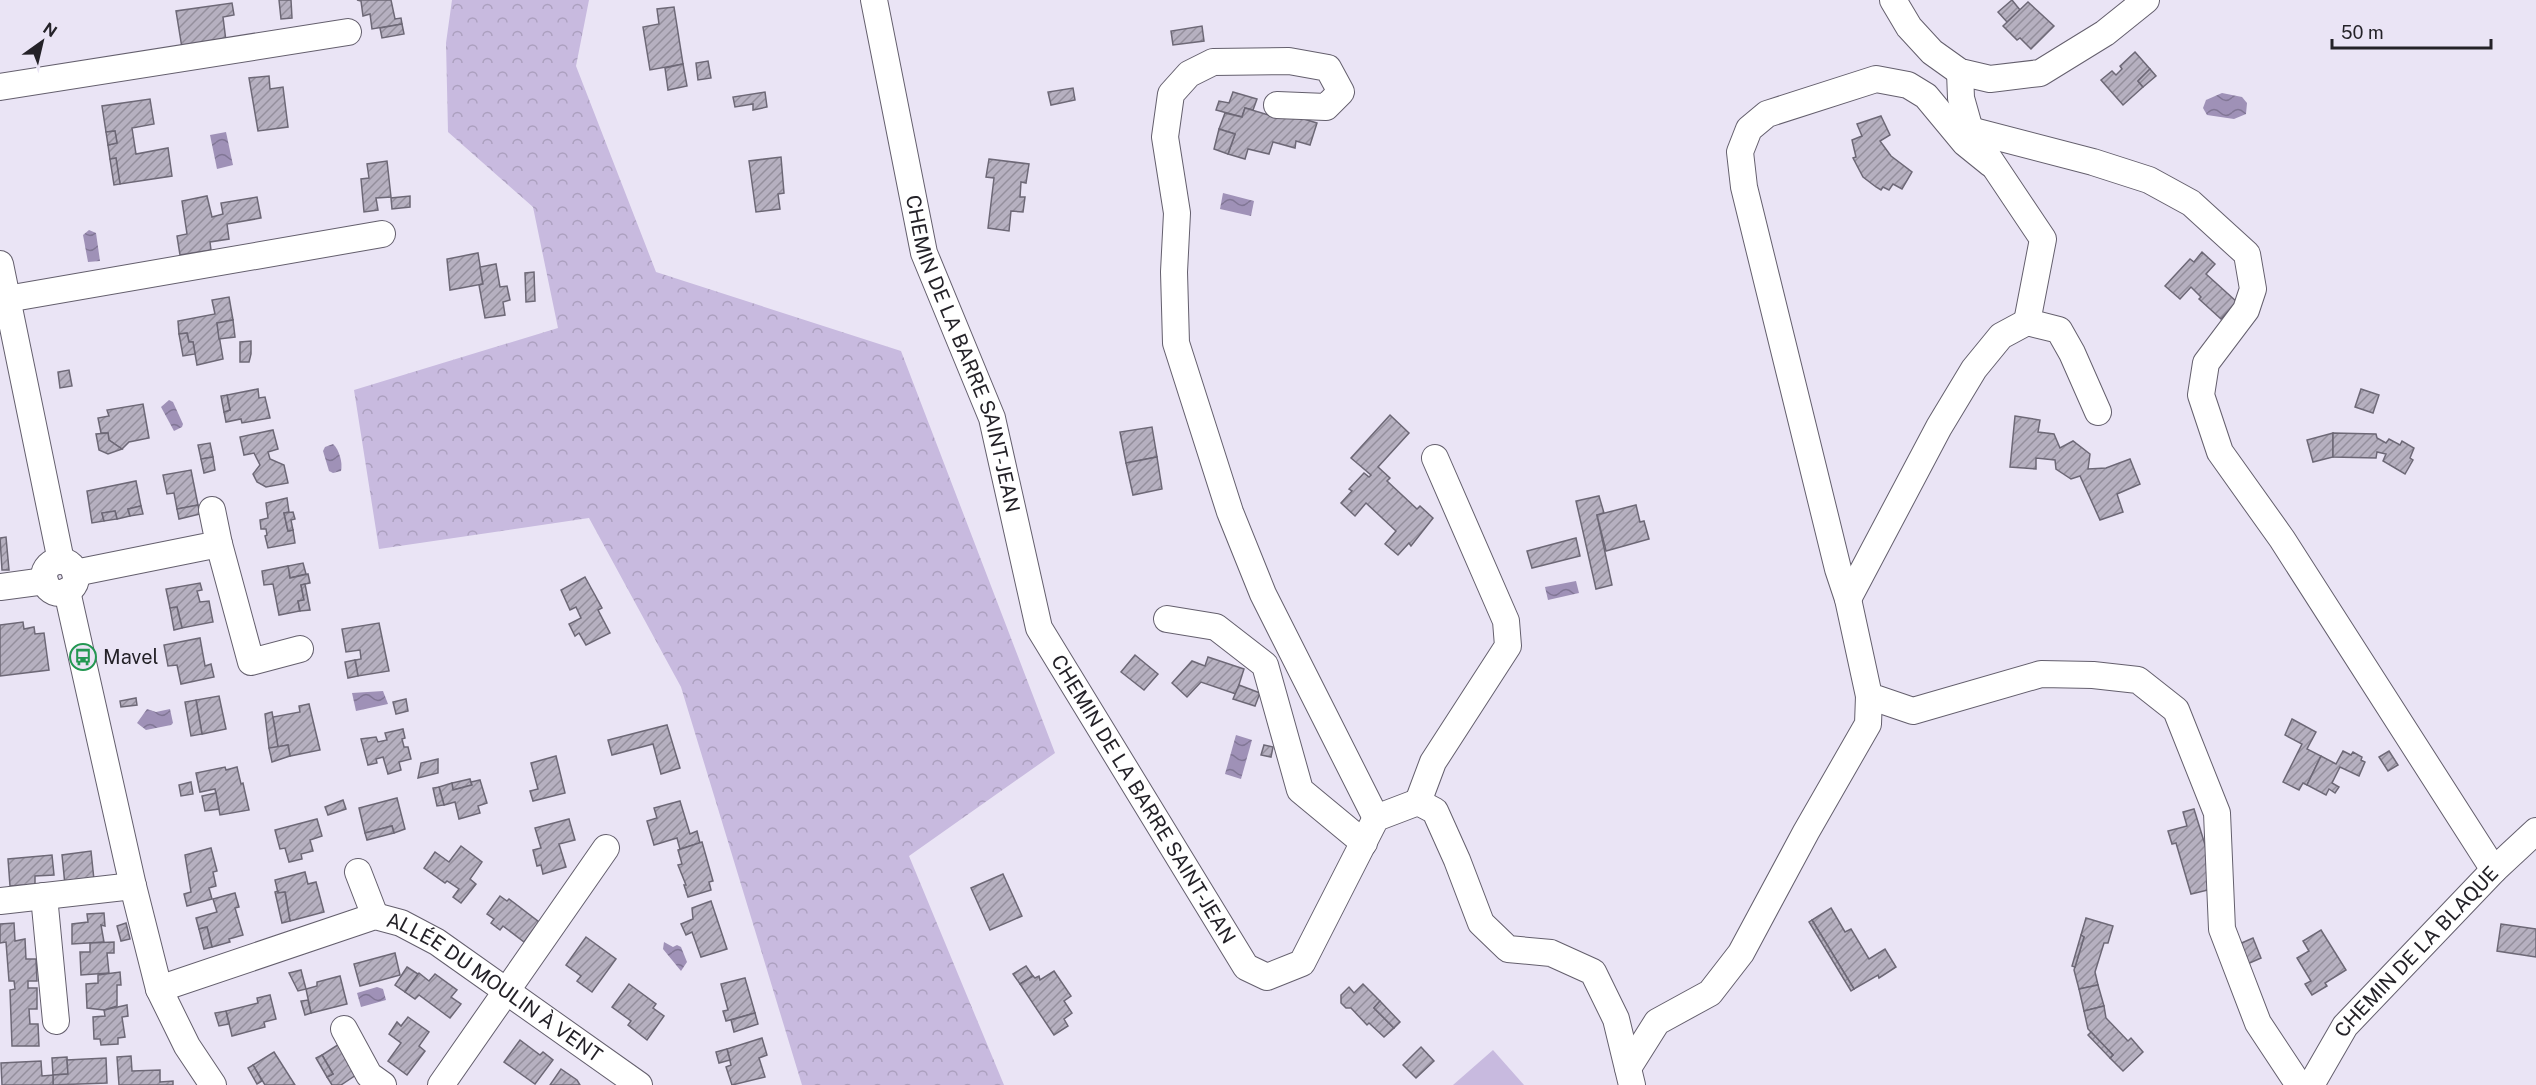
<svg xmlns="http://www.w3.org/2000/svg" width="2536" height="1085" font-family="'Public Sans',sans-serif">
  <defs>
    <pattern id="forest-crowns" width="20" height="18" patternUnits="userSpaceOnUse" patternTransform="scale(1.5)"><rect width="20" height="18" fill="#c8badf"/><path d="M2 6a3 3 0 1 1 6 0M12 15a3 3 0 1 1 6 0" fill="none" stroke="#aca0bf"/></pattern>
    <pattern id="water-waves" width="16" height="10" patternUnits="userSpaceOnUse" patternTransform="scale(1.5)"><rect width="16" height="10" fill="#9f91b7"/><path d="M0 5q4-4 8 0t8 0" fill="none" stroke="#817695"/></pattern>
    <pattern id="building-hatch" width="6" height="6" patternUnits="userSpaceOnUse" patternTransform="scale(1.5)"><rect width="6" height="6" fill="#b6b0c0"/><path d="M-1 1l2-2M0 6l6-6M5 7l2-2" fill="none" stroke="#948f9c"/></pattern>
  </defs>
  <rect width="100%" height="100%" fill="#eae4f5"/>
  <path fill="#c8badf" d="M1493 1050 1524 1085H1453Z"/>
  <path fill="url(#forest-crowns)" d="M452 0H589L576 66 656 272 901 351 1055 753 909 856 1004 1085H802L681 687 589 518 379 549 354 390 558 328 533 207 448 132 446 43Z"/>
  <g fill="url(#water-waves)">
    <path d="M2222 93 2242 97 2247 103 2246 114 2234 119 2207 115 2203 108 2206 100Z"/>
    <path d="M226 132 233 165 217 169 210 135Z"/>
    <path d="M1223 193 1254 201 1251 216 1220 209Z"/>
    <path d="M89 230 96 233 100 261 88 262 83 235Z"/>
    <path d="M169 400 173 402 183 424 182 427 174 431 161 407Z"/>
    <path d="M333 444C339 449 343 463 341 471L333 473 329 471 323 451 325 447Z"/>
    <path d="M1576 581 1579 593 1548 600 1545 587Z"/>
    <path d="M383 691 388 704 356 711 352 693Z"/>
    <path d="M147 709 156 712 170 709 173 723 171 725 146 730 137 723Z"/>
    <path d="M1236 735 1252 740 1241 779 1225 774Z"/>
    <path d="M664 942 673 947 677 945 681 947 687 962 681 971 663 949Z"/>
    <path d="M377 987 383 989 386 1000 361 1007 357 993Z"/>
  </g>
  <g fill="url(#building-hatch)" stroke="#6d6876" stroke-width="1.5">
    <path d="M279 0H291L292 18 281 19Z"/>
    <path d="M357 0H391L395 19 401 18 402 24 372 29 370 14 363 16 361 1Z"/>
    <path d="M2012 0 2020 10 2007 22 1998 12Z"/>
    <path d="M2028 2 2054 26 2031 49 2020 38 2017 40 2003 26Z"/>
    <path d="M232 3 234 15 223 17 226 41 182 48 176 11Z"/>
    <path d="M674 7 683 64 650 70 643 27 659 24 657 9Z"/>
    <path d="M402 24 404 34 382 38 380 28Z"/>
    <path d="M1202 26 1204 41 1173 45 1171 31Z"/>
    <path d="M2135 52 2150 69 2138 81 2143 87 2123 105 2101 80 2112 71 2116 75 2122 69 2120 66Z"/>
    <path d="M708 61 711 78 698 80 696 63Z"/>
    <path d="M683 64 687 86 668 90 665 68Z"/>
    <path d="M2150 69 2156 76 2143 87 2138 81Z"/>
    <path d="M269 76 270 89 283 87 288 127 258 131 249 78Z"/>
    <path d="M1073 88 1075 100 1051 105 1048 92Z"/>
    <path d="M765 92 767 107 753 110V104L735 107 733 97Z"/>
    <path d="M1233 92 1257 99 1253 110 1245 108 1242 117 1216 110 1219 101 1229 103Z"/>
    <path d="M150 99 154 124 132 128 136 154 168 148 172 176 120 184 116 158 110 159 108 145 117 143 115 131 106 132 102 106Z"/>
    <path d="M1245 108 1279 118 1281 112 1317 123 1310 145 1296 141 1295 148 1273 142 1269 154 1248 149 1245 159 1228 154 1235 134 1219 129 1225 113 1242 117Z"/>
    <path d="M1881 116 1890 135 1880 141 1891 156 1912 172 1902 189 1893 184 1889 190 1883 187 1881 190 1876 187 1863 177 1853 158 1856 157 1852 140 1862 136 1857 124Z"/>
    <path d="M1219 129 1235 134 1228 154 1214 149Z"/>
    <path d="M115 131 117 143 108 145 106 132Z"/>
    <path d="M781 157 784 193 778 194 780 209 756 212 749 161Z"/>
    <path d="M116 158 120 184 114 185 110 159Z"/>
    <path d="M989 159 1029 164 1026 183 1021 182 1020 197H1025L1023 212 1011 211 1009 231 988 228 994 178 986 177Z"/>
    <path d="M387 161 391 197 376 198 378 210 364 212 361 179 369 178 367 164Z"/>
    <path d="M207 196 212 217 223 214 221 203 257 197 261 218 227 224 229 239 210 242 211 250 180 255 177 236 187 234 182 201Z"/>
    <path d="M410 196V207L392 209 391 198Z"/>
    <path d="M2202 252 2215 264 2206 274 2237 302 2221 319 2199 299 2201 297 2191 287 2180 299 2165 286 2190 259 2194 262Z"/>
    <path d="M478 253 483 284 450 290 447 259Z"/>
    <path d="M496 264 500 287 507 286 510 300 503 302 505 315 485 318 479 285 483 284 480 267Z"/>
    <path d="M534 272 535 301 526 302 525 273Z"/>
    <path d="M229 297 233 320 217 323 223 359 197 365 193 342H189L187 333 179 334 178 321 215 314 212 300Z"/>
    <path d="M233 320 235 337 219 339 217 323Z"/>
    <path d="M187 333 189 342H193L195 354 183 356 179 334Z"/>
    <path d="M251 341V354L249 362H240V342Z"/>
    <path d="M69 370 72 386 60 388 58 372Z"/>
    <path d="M258 389 259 398 265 397 270 418 242 423 241 419 226 422 224 412 230 410 227 395Z"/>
    <path d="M2361 389 2379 395 2373 413 2355 407Z"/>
    <path d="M227 395 230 410 224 412 221 396Z"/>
    <path d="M143 404 149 438 129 442 122 449 109 440 108 433H101L98 418 109 416 107 410Z"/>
    <path d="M1390 415 1409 433 1378 467 1390 478 1387 481 1417 509 1420 506 1433 518 1411 546 1409 543 1398 555 1385 544 1396 531 1366 503 1355 516 1341 503 1352 491 1349 489 1364 473 1369 477 1371 475 1351 458Z"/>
    <path d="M2015 416 2040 420 2038 432 2054 434 2060 448 2073 441 2090 454 2088 469 2106 468 2130 459 2140 484 2117 494 2123 512 2100 520 2080 476 2071 479 2056 469 2055 460 2036 458V469L2010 467Z"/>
    <path d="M1152 427 1157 457 1126 463 1120 432Z"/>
    <path d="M273 430 278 449 268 452 270 459 284 465 288 483 266 487 257 482 253 474 260 465 254 453 244 455 240 437Z"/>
    <path d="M108 433 109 440 122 449 108 454 99 450 96 434Z"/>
    <path d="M2333 433V457L2313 462 2307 440Z"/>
    <path d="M2333 433 2376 434 2377 438 2386 443 2389 439 2400 445 2402 441 2414 448 2410 458 2413 460 2405 474 2383 461 2386 454 2377 452 2376 458 2333 457Z"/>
    <path d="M210 443 213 457 201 459 198 445Z"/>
    <path d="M213 457 215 470 204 473 201 459Z"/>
    <path d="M1157 457 1162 489 1133 495 1126 463Z"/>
    <path d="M191 470 198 505 177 509 174 493 167 494 163 475Z"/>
    <path d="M136 481 141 506 128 509 130 516 117 519 115 511 102 513 104 521 92 523 87 491Z"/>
    <path d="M1599 496 1604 513 1597 515 1612 585 1596 589 1576 501Z"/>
    <path d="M287 498 289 512 284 513 288 531 293 530 295 543 268 548 265 536 267 535 266 529H261L260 520 268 518 266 503Z"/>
    <path d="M198 505 200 514 179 519 177 509Z"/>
    <path d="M1636 505 1640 522 1644 521 1649 539 1606 551 1597 515Z"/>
    <path d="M141 506 143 514 130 516 128 509Z"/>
    <path d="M115 511 117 519 104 521 102 513Z"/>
    <path d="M293 512 295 519 291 520 293 530 288 531 284 513Z"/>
    <path d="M6 537 9 570H2L0 538Z"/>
    <path d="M1576 538 1580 556 1532 568 1527 551Z"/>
    <path d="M303 563 306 574 290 578 288 566Z"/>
    <path d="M288 566 290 578 308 574 310 583 301 585 304 600 298 601 300 611 279 615 273 584 264 585 262 571Z"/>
    <path d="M585 577 602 608 598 610 610 633 586 645 579 633 575 636 569 624 581 618 576 607 570 610 561 590Z"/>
    <path d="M200 583 202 590 197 591 200 602 209 601 213 622 182 628 177 607 170 608 166 589Z"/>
    <path d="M305 584 310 610 300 611 298 601 304 600 301 585Z"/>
    <path d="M177 607 182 628 174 630 170 608Z"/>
    <path d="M23 622 24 629 34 627 35 634 44 633 49 670 0 676V625Z"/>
    <path d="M379 623 389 671 358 676 355 660 361 659 360 650 346 652 342 629Z"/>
    <path d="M200 638 205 666 211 664 214 677 181 684 177 665 168 666 164 645Z"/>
    <path d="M1135 655 1158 674 1144 690 1121 672Z"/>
    <path d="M1208 657 1244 669 1236 694 1201 682 1187 697 1172 683 1192 661 1205 666Z"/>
    <path d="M355 660 358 676 348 678 345 662Z"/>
    <path d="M1239 685 1260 693 1255 706 1233 699Z"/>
    <path d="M219 696 226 729 202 734 196 700Z"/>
    <path d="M136 698 137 705 121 707 120 701Z"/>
    <path d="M406 699 408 711 396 714 393 702Z"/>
    <path d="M196 700 202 734 191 736 185 702Z"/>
    <path d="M309 704 320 750 290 756 288 745 278 747 273 717 300 712 299 706Z"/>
    <path d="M272 712 278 747 269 748 265 714Z"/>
    <path d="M2292 719 2316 732 2307 749 2321 756 2307 785 2303 783 2299 790 2283 782 2302 744 2285 735Z"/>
    <path d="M667 725 680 768 661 774 653 744 612 755 608 740Z"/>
    <path d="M403 729 405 738 402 739 404 747H408L411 759 399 762 401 770 388 774 383 757 376 759 377 763 368 765 361 739 376 737 378 742 387 740 385 733Z"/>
    <path d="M288 745 290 756 272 762 269 748Z"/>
    <path d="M1264 745 1273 747 1271 757 1261 755Z"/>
    <path d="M2343 751 2351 755 2353 752 2362 757 2361 760 2365 762 2359 776 2340 767 2332 783 2339 787 2335 793 2329 789 2326 795 2307 785 2321 756 2336 764Z"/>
    <path d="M2389 751 2398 765 2388 771 2379 757Z"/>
    <path d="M556 756 565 793 533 801 530 791 538 789 531 763Z"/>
    <path d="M438 759V773L418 778 421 763Z"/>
    <path d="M225 767 226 770 237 767 241 784 243 783 249 810 220 815 215 789 200 792 196 773Z"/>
    <path d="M470 779 472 785 453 790 452 783Z"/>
    <path d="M480 780 487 803 478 806 480 813 459 819 455 802 444 805 439 787 452 783 453 790 472 785 471 782Z"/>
    <path d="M191 782 193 794 181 796 179 785Z"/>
    <path d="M439 787 444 805 437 806 433 788Z"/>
    <path d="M216 793 219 809 205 811 202 796Z"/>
    <path d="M397 798 405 829 394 833 392 826 365 833 359 808Z"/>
    <path d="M343 800 346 809 328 815 325 807Z"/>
    <path d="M680 801 690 834 697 831 700 843 680 849 677 838 654 845 647 821 657 818 654 808Z"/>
    <path d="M2194 809 2206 848 2208 890 2191 894 2176 843 2172 844 2168 831 2187 826 2183 812Z"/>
    <path d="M317 819 322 836 310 840 313 851 301 854 302 859 289 862 285 848 280 849 275 830Z"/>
    <path d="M569 819 575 840 559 844 566 867 543 874 541 865 537 866 533 850 541 848 535 828Z"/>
    <path d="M392 826 394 833 367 840 365 833Z"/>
    <path d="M702 842 713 881 709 882 711 890 688 897 684 885H686L678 865 682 864 678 850Z"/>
    <path d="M461 846 482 862 470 879 476 884 461 903 453 897 459 889 447 881 445 883 424 868 435 852 449 862Z"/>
    <path d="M211 848 217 871 213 872 216 886 209 888 212 899 187 906 184 894 191 892 185 855Z"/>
    <path d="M91 851 94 880 65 885 62 855Z"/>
    <path d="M52 855 54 875 35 876V884L10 886 8 859Z"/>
    <path d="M305 872 308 884 316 882 324 912 290 921 285 892 278 893 275 880Z"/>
    <path d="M1003 874 1022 916 990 930 971 888Z"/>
    <path d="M278 891V893L285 892 290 921 282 923 275 892Z"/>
    <path d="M235 893 239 907 235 908 243 935 229 939 230 942 212 947 207 927 199 929 196 918 217 912 213 899Z"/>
    <path d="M500 896 507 901 509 899 539 922 524 942 503 926 500 930 491 923 494 919 487 914Z"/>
    <path d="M711 901 727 949 701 957 692 932 686 935 681 924 693 919 692 908Z"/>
    <path d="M1831 908 1845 932 1851 929 1869 959 1885 949 1896 967 1879 978 1878 975 1854 989 1812 920Z"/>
    <path d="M104 913 105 926 101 925 104 942 72 944V924L88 922 87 914Z"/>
    <path d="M2086 918 2113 926 2108 943H2104L2095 972 2098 985 2079 989 2074 970 2084 937 2081 935Z"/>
    <path d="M1812 920 1854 989 1851 991 1809 922Z"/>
    <path d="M14 923 15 941 25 939 26 959H36L37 981H28V988H37V1009H29L30 1024H38L39 1046H12L10 990 15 989 14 981H9L6 942 0 943V924Z"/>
    <path d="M126 923 130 939 121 941 117 926Z"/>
    <path d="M2501 924 2536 929V957L2497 951Z"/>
    <path d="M207 927 212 947 204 949 199 929Z"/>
    <path d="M2321 930 2346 970 2325 983 2327 986 2312 995 2305 984 2311 981 2297 958 2309 951 2303 941Z"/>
    <path d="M2081 935 2084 937 2075 967 2072 966Z"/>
    <path d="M586 937 616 959 592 992 577 981 581 976 566 965Z"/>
    <path d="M2253 938 2261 958 2245 965 2237 945Z"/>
    <path d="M114 942V953H107L109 973 81 975 80 952H90V943Z"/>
    <path d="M395 953 400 975 360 986 354 964Z"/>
    <path d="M1026 966 1033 976 1020 984 1013 974Z"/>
    <path d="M407 967 418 974 405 992 395 985Z"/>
    <path d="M301 970 306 989 298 991 289 973Z"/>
    <path d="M1054 971 1071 996 1064 1001 1072 1013 1064 1019 1068 1026 1054 1035 1020 984 1033 976 1035 978 1039 976 1040 980Z"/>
    <path d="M120 972 121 985H117V1006L104 1010 87 1008 86 984 98 983V975Z"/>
    <path d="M419 973 429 981 435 974 457 990 451 997 461 1004 450 1018 419 995 415 999 405 992Z"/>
    <path d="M340 976 347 1004 311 1013 306 989 317 986V982Z"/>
    <path d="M745 978 755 1013 726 1021 723 1011 728 1010 721 984Z"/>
    <path d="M629 984 656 1004 653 1008 664 1016 647 1040 628 1025 631 1021 612 1007Z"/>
    <path d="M1363 984 1380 1001 1374 1008 1394 1028 1384 1037 1369 1023 1367 1025 1351 1008H1346L1341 1003V995L1349 987 1354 993Z"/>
    <path d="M2098 985 2104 1006 2084 1011 2079 989Z"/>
    <path d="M270 995 276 1019 264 1022 265 1027 232 1036 226 1011 258 1003 257 998Z"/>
    <path d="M308 1000 311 1013 305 1015 301 1001Z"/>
    <path d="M1380 1001 1400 1022 1394 1028 1374 1008Z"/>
    <path d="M127 1005 128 1016 122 1017 125 1037 118 1038V1044L101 1045 100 1039H94L93 1017 105 1016 104 1010Z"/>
    <path d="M2104 1006 2106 1018 2128 1041 2131 1038 2143 1052 2123 1071 2110 1058 2113 1055 2088 1029 2084 1011Z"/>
    <path d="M226 1011 229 1024 219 1026 215 1013Z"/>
    <path d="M755 1013 758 1024 734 1032 731 1020Z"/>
    <path d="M408 1017 429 1032 419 1046 425 1051 407 1075 388 1061 401 1043 389 1034 397 1022 401 1026Z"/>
    <path d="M2091 1032 2113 1055 2110 1058 2088 1035Z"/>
    <path d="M762 1038 767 1055 759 1058 765 1077 732 1085 726 1067 731 1065 727 1049Z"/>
    <path d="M520 1040 540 1055 543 1052 553 1060 535 1084 504 1062Z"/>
    <path d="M344 1041 356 1075 341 1085H332L327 1077 333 1074 322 1055Z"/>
    <path d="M1421 1047 1434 1061 1416 1078 1403 1065Z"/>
    <path d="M727 1049 730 1060 719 1063 716 1052Z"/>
    <path d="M274 1052 295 1085H265L253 1065Z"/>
    <path d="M322 1055 333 1074 327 1077 316 1058Z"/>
    <path d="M131 1056 132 1071 160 1070V1082L173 1081V1085H119L117 1057Z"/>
    <path d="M67 1057 68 1074 53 1075 52 1058Z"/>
    <path d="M106 1058 107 1083 53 1085V1075L68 1074 67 1060Z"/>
    <path d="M41 1061 42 1076 53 1075V1085H2L1 1063Z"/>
    <path d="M253 1065 262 1081 257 1084 248 1068Z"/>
    <path d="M561 1069 577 1080 580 1085H550Z"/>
  </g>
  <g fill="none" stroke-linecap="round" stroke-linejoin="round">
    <defs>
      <g id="minor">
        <path id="s1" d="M874 0 924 253 992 418 1039 628 1246 967 1267 977 1302 963 1376 818 1418 802 1435 811 1457 860 1481 923 1508 949 1551 953 1593 972 1616 1019 1632 1085"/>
        <path d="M1893 0 1909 27 1932 52 1960 72 1990 79 2040 73 2105 33 2146 0"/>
        <path d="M1960 72 1961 98 1970 130 2043 239 2027 322"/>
        <path d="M0 87 348 32"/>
        <path d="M1277 105 1326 107 1341 92 1328 68 1289 61 1213 62 1189 74 1171 94 1165 137 1177 213 1174 272 1176 343 1230 512 1263 594 1376 818"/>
        <path d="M1970 130 2093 162 2149 180 2191 203 2247 254 2253 289 2246 310 2206 363 2201 395 2220 452 2282 539 2494 870"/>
        <path d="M1991 164 1965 143 1926 96 1908 85 1876 79 1767 114 1749 129 1740 152 1744 187 1838 569 1848 599 1869 696 1913 711 2041 674 2093 675 2138 680 2176 710 2217 813 2222 929 2258 1023 2299 1085"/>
        <path d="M0 264 61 561"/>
        <path d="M7 299 382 234"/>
        <path d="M219 544 251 662 300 649"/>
        <circle cx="60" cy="577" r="16"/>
        <path d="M75 573 219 544 212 510"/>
        <path d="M0 587 45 581"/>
        <path d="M67 591 133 886 159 989 187 1046 213 1085"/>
        <path d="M1848 599 1939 427 1974 369 2001 336 2027 322 2059 330 2072 353 2098 412"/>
        <path d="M1167 619 1216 627 1265 665 1300 790 1364 843"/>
        <path d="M1418 802 1433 762 1508 646 1506 621 1435 458"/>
        <path d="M358 872 375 916"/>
        <path d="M44 896 56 1021"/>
        <path d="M0 901 133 886"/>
        <path id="s2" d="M159 989 375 916 401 923 437 942 639 1085"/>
        <path d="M344 1029 369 1075 383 1085"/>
        <path d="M1628 1068 1657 1022 1710 993 1741 953 1806 832 1868 724 1869 696"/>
        <path d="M441 1085 606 848"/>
        <path id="s3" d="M2311 1085 2345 1026 2494 870 2536 831"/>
      </g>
    </defs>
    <use href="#minor" stroke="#645f6d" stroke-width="28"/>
    <use href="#minor" stroke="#fff" stroke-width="26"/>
  </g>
  <defs>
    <symbol id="bus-ring" viewBox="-11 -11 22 22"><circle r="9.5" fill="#eae4f5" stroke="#239752" stroke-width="1.5"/><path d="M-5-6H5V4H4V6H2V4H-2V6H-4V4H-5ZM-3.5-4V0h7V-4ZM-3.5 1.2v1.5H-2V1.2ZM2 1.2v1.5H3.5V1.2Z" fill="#239752"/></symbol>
  </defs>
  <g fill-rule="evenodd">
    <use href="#bus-ring" x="68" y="642" width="30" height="30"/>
  </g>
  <g text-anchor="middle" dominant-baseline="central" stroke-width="4.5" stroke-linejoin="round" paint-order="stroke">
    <g font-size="20" fill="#242228" stroke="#eae4f5">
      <text stroke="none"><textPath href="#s1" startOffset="366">CHEMIN DE LA BARRE SAINT-JEAN</textPath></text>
      <text stroke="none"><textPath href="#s1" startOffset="852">CHEMIN DE LA BARRE SAINT-JEAN</textPath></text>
      <text stroke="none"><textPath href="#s3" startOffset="171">CHEMIN DE LA BLAQUE</textPath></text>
      <text stroke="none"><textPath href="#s2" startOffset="368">ALLÉE DU MOULIN À VENT</textPath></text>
    </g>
    <g font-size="20" fill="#242228" stroke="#eae4f5" text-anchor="start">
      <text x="103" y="657">Mavel</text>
    </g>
  </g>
  <g transform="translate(42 42) rotate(34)" stroke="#eae4f5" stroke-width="4.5" paint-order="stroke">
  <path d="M0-4.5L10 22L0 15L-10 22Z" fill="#242228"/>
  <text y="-9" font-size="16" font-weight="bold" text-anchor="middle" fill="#242228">N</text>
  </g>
  <path d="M2332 39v9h159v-9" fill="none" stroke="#242228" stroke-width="3"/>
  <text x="2341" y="39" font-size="18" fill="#242228" stroke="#eae4f5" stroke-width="4.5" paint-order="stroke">50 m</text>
</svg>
